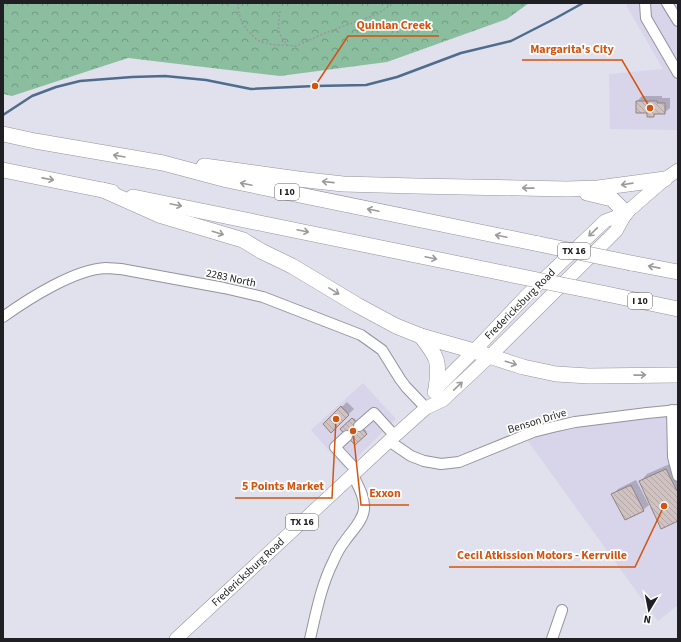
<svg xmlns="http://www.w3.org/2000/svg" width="681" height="642" font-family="'Source Sans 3',sans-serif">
  <defs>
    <pattern id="forest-crowns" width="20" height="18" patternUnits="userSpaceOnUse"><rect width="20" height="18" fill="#8bbe9f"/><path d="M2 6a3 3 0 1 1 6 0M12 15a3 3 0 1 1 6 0" fill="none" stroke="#719a81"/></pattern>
    <pattern id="building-back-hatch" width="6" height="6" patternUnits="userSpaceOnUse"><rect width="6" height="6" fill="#d0c2c1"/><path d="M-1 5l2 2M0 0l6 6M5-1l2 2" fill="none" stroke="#b2a6a6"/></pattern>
  </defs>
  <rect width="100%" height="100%" fill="#e0e1ec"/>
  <g fill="#d8d5eb">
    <path d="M629 3H678V130L610 129 609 74 663 69 626 5Z"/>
    <path d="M363 383 396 419 345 469 311 430Z"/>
    <path d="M678 413V605L658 621 527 440 556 431 652 416Z"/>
  </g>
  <path fill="url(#forest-crowns)" d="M3 3H529L507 19 387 62 280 76 128 58 12 96 3 94Z"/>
  <g fill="#0003">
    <path d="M642 96H662V98H670V108L664 113H657L653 116 637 101Z"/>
    <path d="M347 402 354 409 331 431 324 424Z"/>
    <path d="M354 418 367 432 355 443 342 429Z"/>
    <path d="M674 462 678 472V520L640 482 647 474Z"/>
    <path d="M636 480 649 505 643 510 613 495 618 489Z"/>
  </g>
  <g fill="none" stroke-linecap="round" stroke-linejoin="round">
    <path stroke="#4f6c8c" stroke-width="2.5" d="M3 115 32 96 56 87 80 81 132 77 165 76 206 80 251 89 315 86 366 85 397 77 461 53 511 41 556 18 583 3"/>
  </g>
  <g fill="url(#building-back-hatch)" stroke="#8e8280">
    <path d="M636 101H657V103H665V114H654V117H647V113H636Z"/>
    <path d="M341 406 349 415 331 433 323 424Z"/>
    <path d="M352 418 367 434 355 445 340 429Z"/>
    <path d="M666 469 677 491H678V521L661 529 639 481Z"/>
    <path d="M631 485 644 511 625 520 611 494Z"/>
  </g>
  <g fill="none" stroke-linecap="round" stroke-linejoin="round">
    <path stroke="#babac4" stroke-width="10" stroke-dasharray="10 5" stroke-linecap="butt" d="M347 436 359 426"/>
    <defs>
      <g id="minor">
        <path d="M645 3 646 18 678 73"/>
        <path d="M667 3 678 21"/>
        <path d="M3 317C28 299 75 269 106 268 111 268 116 269 121 269L224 288 263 297 361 335 382 350 400 379 406 387 426 408"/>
        <path d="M672 410 673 457 678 476"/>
        <path d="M359 426 374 413 395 436"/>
        <path d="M347 436 335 447 357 471"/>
        <path d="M389 441 411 456 424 461 441 464 459 462 533 432 553 427 575 422 647 413 678 410"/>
        <path d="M310 639C316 613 321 586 333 562 336 555 340 547 345 541 351 532 363 521 364 509 365 497 358 486 353 475"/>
        <path d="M552 639 562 610"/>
      </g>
      <g id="major">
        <path d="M434 392 436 389 474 351 526 296 605 221 626 213"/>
        <path d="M176 639 389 441 426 408 443 400 489 357 616 231 626 213 665 179 678 170"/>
      </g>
      <g id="highway">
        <path d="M3 134 35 141 163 163 227 180 539 244"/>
        <path d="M204 166 298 179 343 184 415 186 567 189 598 188 665 179"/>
        <path d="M3 170 112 192"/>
        <path d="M103 190 159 215 243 240 261 251 292 266 357 305 396 326 421 336 474 351 523 367 556 374 589 376 678 375"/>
        <path d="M587 193 612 199 626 213"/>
        <path d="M133 197 508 274"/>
        <path d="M631 263 678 272"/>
        <path d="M602 293 678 309"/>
        <path d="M421 336C438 358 440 361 436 389"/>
      </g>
    </defs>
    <use href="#minor" stroke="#92939e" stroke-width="12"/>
    <use href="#major" stroke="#92939e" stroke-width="14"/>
    <use href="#highway" stroke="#92939e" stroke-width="16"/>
    <g stroke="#9798a0" stroke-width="1.5" stroke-dasharray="2 2" stroke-linecap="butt">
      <path d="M238 3C238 17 244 28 254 37 256 39 259 41 262 42 270 45 279 45 287 45"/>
      <path d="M280 11C278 28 276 31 287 45L296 46 325 33 377 14 394 3"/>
    </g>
    <use href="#minor" stroke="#fff" stroke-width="10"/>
    <use href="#major" stroke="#fff" stroke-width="13"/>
    <use href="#highway" stroke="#fff" stroke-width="15"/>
    <defs>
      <g id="highway-bridge">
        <path d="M539 244 631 263"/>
        <path d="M508 274 602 293"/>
      </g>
    </defs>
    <use href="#highway-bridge" stroke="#92939e" stroke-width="16" stroke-linecap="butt"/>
    <use href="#highway-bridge" stroke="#fff" stroke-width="15"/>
  </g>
  <defs><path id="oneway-shaft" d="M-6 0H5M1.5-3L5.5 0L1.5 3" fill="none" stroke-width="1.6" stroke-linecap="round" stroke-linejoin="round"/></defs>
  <g stroke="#9b9b9c">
    <use href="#oneway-shaft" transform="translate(119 156) rotate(-170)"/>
    <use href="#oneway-shaft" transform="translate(48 179) rotate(11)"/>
    <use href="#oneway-shaft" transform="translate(328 182) rotate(-174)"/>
    <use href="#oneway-shaft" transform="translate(246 184) rotate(-168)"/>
    <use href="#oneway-shaft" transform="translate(627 184) rotate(172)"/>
    <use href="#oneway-shaft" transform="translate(528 188) rotate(-179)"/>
    <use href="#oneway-shaft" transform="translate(176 205) rotate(12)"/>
    <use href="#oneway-shaft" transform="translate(373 210) rotate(-168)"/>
    <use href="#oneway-shaft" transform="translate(303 231) rotate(12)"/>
    <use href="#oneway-shaft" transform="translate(593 232) rotate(136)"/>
    <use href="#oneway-shaft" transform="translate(218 233) rotate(17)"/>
    <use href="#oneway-shaft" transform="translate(501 236) rotate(-168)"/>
    <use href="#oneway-shaft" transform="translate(431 258) rotate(12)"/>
    <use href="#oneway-shaft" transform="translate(654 267) rotate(-169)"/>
    <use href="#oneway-shaft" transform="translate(334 291) rotate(31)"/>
    <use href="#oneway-shaft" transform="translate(511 363) rotate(18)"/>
    <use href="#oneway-shaft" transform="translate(640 375) rotate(-1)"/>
    <use href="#oneway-shaft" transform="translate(458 386) rotate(-43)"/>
  </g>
  <g text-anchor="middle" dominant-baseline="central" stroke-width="3.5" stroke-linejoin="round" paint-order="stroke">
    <g fill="#fff" stroke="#636366" stroke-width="1">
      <rect x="275" y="184" width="24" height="16" rx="3"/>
      <rect x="558" y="243" width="32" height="16" rx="3"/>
      <rect x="628" y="293" width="24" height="16" rx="3"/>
      <rect x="286" y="514" width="32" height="16" rx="3"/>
    </g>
    <g font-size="10" font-weight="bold" fill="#202024">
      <text x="287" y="192">I 10</text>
      <text x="574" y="251">TX 16</text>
      <text x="640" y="301">I 10</text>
      <text x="302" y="522">TX 16</text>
    </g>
    <g font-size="11" fill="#202024" stroke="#fff">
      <text transform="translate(231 278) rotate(12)">2283 North</text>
      <text transform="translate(520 304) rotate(-45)">Fredericksburg Road</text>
      <text transform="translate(537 421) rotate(-17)">Benson Drive</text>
      <text transform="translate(248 572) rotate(-43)">Fredericksburg Road</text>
    </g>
  </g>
  <path fill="none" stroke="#d4530e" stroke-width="1.5" d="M315 86L348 36H439M650 108L622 60H522M336 419L332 498H235M353 431L361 505H409M664 506L635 567H449"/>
  <g fill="#d4530e" stroke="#fff" stroke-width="1.5">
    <circle cx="315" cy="86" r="4"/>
    <circle cx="650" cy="108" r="4"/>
    <circle cx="336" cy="419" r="4"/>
    <circle cx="353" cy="431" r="4"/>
    <circle cx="664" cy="506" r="4"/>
  </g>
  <g font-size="12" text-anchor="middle" font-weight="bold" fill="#d4530e" stroke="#fff" stroke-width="3.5" stroke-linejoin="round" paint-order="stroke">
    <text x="394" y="29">Quinlan Creek</text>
    <text x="572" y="53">Margarita's City</text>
    <text x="283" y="490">5 Points Market</text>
    <text x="385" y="497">Exxon</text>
    <text x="542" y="559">Cecil Atkission Motors - Kerrville</text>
  </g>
  <rect width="681" height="642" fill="none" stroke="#202024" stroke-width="8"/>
  <g transform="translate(649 610) rotate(190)" stroke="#ffffff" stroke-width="3" paint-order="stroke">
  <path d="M0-3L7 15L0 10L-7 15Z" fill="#202024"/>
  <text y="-6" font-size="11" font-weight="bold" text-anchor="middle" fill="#202024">N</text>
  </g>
</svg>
